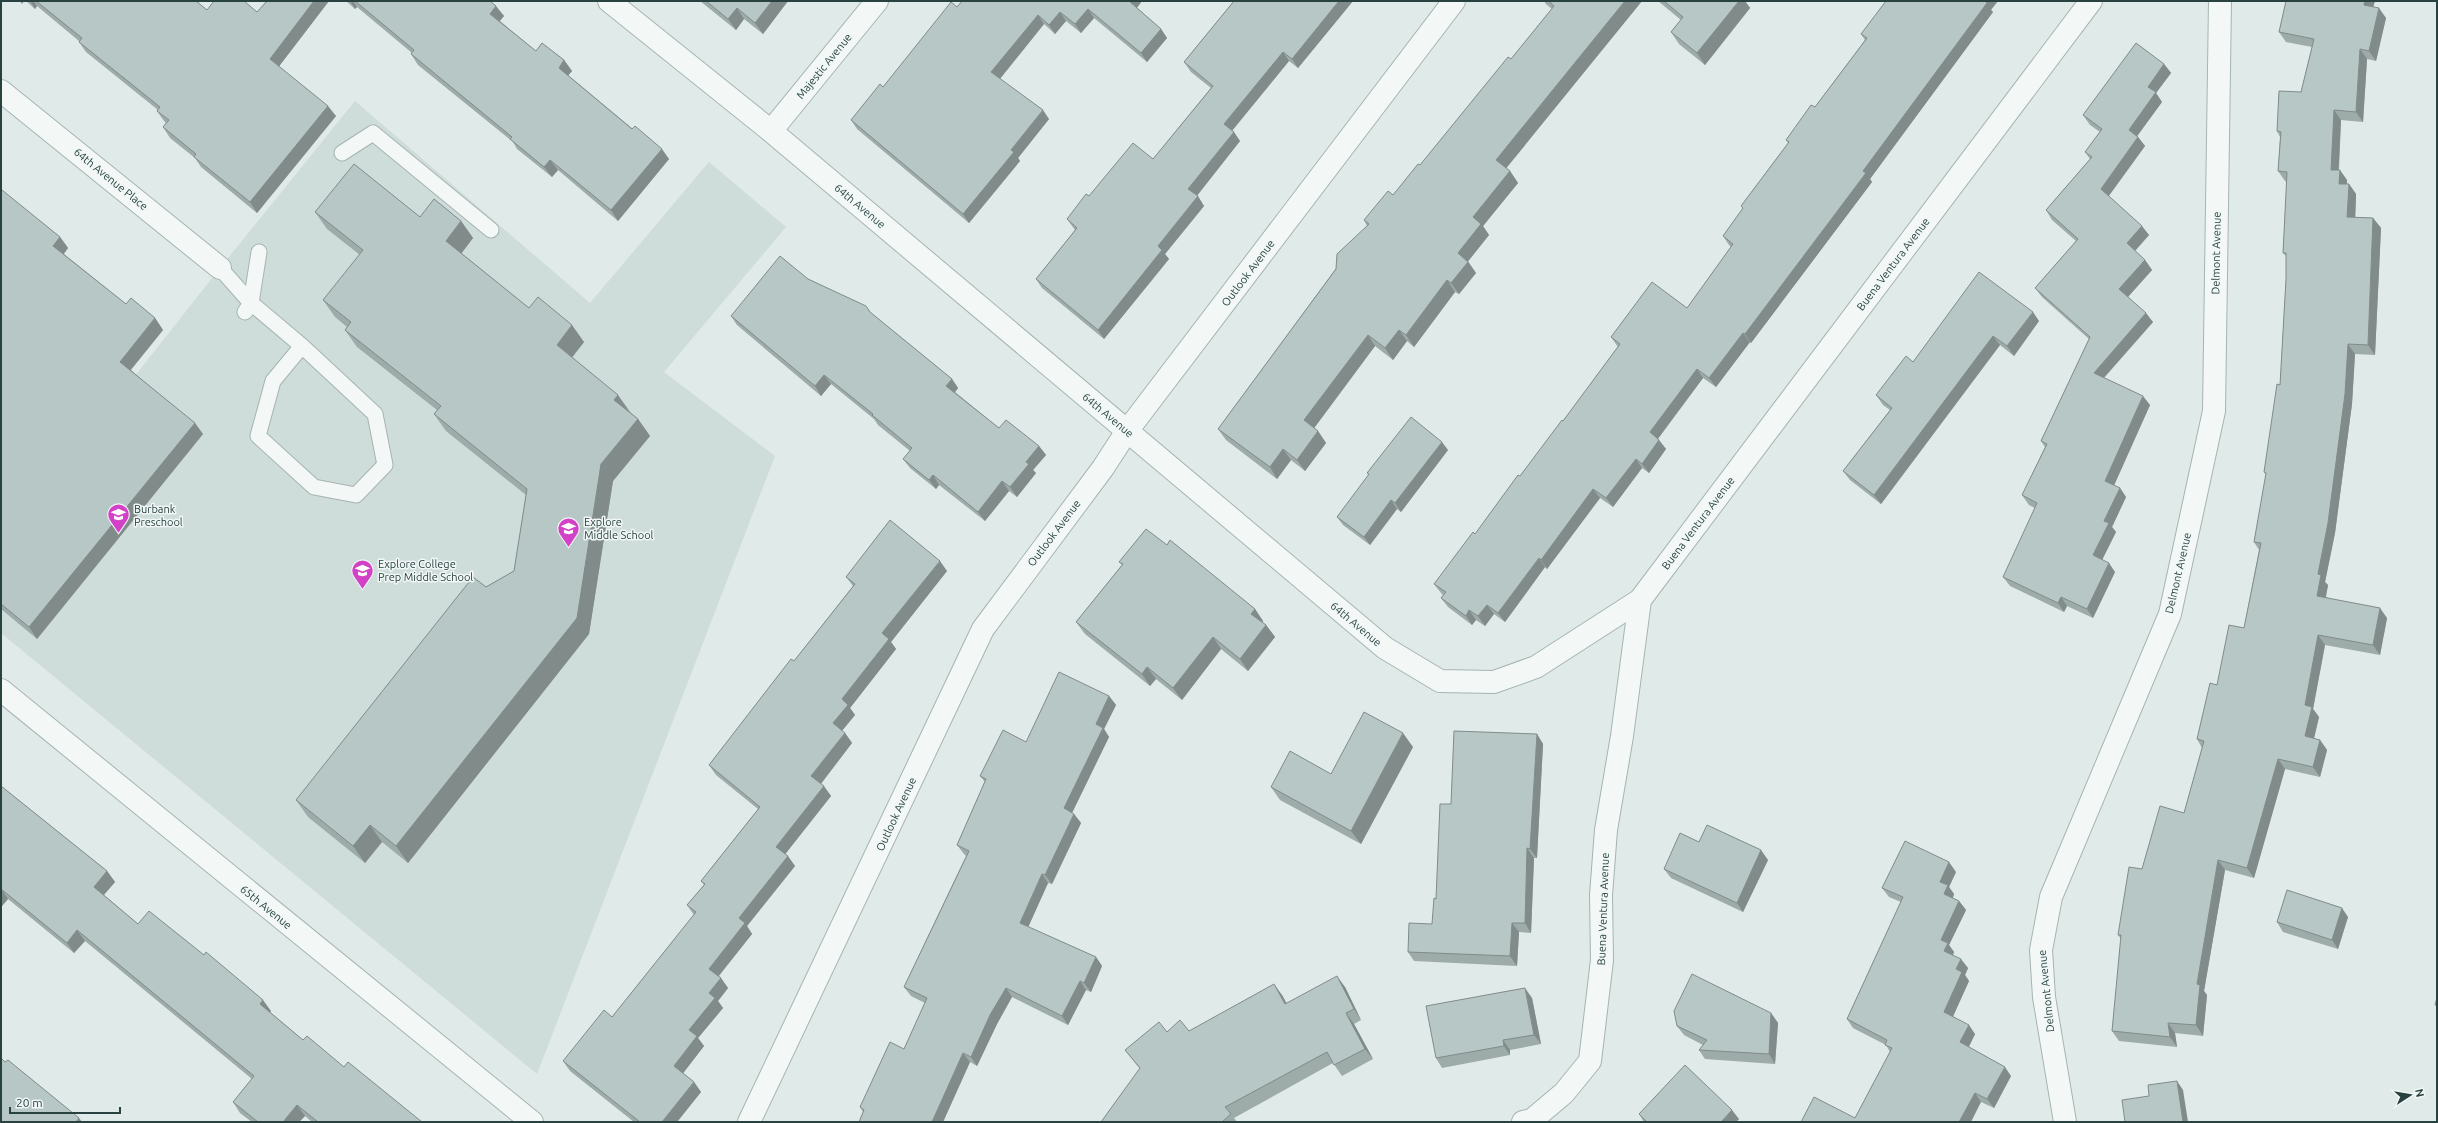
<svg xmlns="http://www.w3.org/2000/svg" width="2438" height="1123" font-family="Ubuntu,sans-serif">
  <rect width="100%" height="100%" fill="#e0eae8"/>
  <path fill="#cedcda" d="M355 101 590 303 709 162 786 227 664 372 775 456 537 1074 1 633V546L220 268Z"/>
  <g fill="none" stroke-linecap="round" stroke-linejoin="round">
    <defs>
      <g id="lane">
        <path d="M342 153 373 133 491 230"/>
        <path d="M220 268 251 303 302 346 273 381 258 436 314 487 356 495 385 465 375 414 302 346"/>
        <path d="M245 312 251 303 259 252"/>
      </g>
      <g id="street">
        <path d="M609 1 771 131 1385 648 1440 681 1494 682 1536 667 1640 600"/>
        <path d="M1 91 220 268"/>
        <path d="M771 131 877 1"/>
        <path d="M1 690 532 1122"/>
        <path d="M749 1122 983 629 1103 468 1127 431 1454 1"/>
        <path d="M1523 1122 1532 1120 1564 1093 1590 1061 1602 960 1601 895 1606 830 1622 736 1640 600 2091 1"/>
        <path d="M2065 1122 2044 997 2041 950 2051 897 2170 614 2214 411 2220 1"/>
      </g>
    </defs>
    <use href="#lane" stroke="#a5b4b2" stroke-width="17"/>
    <use href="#street" stroke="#a5b4b2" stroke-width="24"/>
    <use href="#lane" stroke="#f3f8f7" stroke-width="15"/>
    <use href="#street" stroke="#f3f8f7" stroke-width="22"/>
  </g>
  <g fill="#9daba9">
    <path d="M26 1H196L207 10 257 12 267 1H329L279 66 336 116 257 213 201 167 195 158 170 138 163 127 166 123 164 121 157 111 158 110 86 52 79 42V41L37 6 35 9Z"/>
    <path d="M346 1H490L504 16 500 21 536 51 564 60 572 71 568 75 669 159 618 221 558 170 552 177 517 149 513 142 418 65 411 54 412 53 357 7 355 9Z"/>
    <path d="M700 1H788L763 34 744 19 736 30Z"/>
    <path d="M1142 1 1137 8 1161 29 1167 38 1147 62 1094 18 1081 33 1066 21 1055 34 1044 24 1000 79 1049 119 1018 158 1020 161 969 223 857 129 851 120 883 87 957 7Z"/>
    <path d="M1234 1H1353L1298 68 1289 61 1232 131 1240 141 1197 196 1204 206 1165 254 1169 259 1104 339 1042 288 1036 279 1075 230 1067 219 1089 196 1153 159 1211 88 1191 72 1184 62Z"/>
    <path d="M1544 1H1642L1506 168 1510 171 1518 183 1483 226 1489 235 1468 261 1476 273 1459 294 1455 292 1414 347 1407 341 1393 360 1375 346 1314 428 1318 431 1326 443 1305 471 1291 460 1277 479 1226 440 1218 429 1367 226 1364 220 1393 195 1420 165 1511 59 1552 9 1546 4Z"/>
    <path d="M1658 1H1745L1750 8 1705 65 1679 44 1671 32 1681 20Z"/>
    <path d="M2286 1H2375L2373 7 2386 18 2376 61 2367 59 2363 122 2341 120 2339 170 2347 180V184H2349L2356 194 2355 217 2373 218 2381 228 2375 355 2355 354 2352 404 2335 533 2325 582 2328 585 2326 597 2387 618 2380 655 2325 645 2313 709 2319 717 2314 739 2320 740 2327 750 2320 777 2285 769 2254 878 2225 870 2204 991 2207 995 2203 1036 2175 1033 2177 1047 2119 1041 2112 1031 2121 939 2118 935 2142 869 2184 813 2202 748 2197 739 2217 685 2244 628 2259 550 2254 542 2266 475 2264 472 2280 385 2286 279V256L2283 253 2287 182 2285 181 2278 171 2280 137 2277 131 2301 92 2312 47 2286 42 2279 32Z"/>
    <path d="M1991 10 1993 12 1870 179 1872 182 1751 343 1750 342 1716 387 1703 378 1658 439 1666 449 1649 473 1642 468 1613 507 1600 498 1547 569 1545 567 1505 622 1494 614 1485 626 1476 620 1472 625 1448 607 1441 598 1443 595 1441 593 1434 584 1475 534 1563 421 1618 347 1611 337 1687 308 1731 247 1729 245 1723 236 1743 209 1741 206 1788 143 1786 140 1815 107 1865 40 1861 34Z"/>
    <path d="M2164 64 2171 73 2156 93 2162 102 2137 136 2145 146 2109 196 2149 235 2135 251 2145 260 2152 270 2128 297 2153 322 2104 378 2150 405 2114 485 2120 488 2126 497 2112 527 2116 532 2102 560 2115 572 2093 618 2067 606 2064 612 2010 586 2003 577 2035 508 2029 505 2022 495 2045 447 2041 441 2089 339 2042 297 2035 288 2076 241 2052 220 2046 210 2090 159 2085 152 2100 132 2090 125 2083 115Z"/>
    <path d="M1 191 60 237 68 248 64 254 126 304 155 318 163 330 131 370 203 434 37 639 1 609Z"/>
    <path d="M315 212 420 217 461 221 473 238 461 253 529 308 584 342 572 358 630 412 638 419 650 436 613 481 589 634 408 863 382 842 365 863 308 817 296 800 486 587 514 571 526 495 446 431 434 414 437 410 357 347 345 330 347 327 335 317 323 300 360 255 327 229Z"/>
    <path d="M808 279 870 312 952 379 958 388 955 392 999 428 1039 446 1046 455 1033 470 1036 473 1017 497 1009 491 985 521 939 485 936 489 910 468 903 459 910 451 878 425 874 419 831 384 821 396 737 325 731 316Z"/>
    <path d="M2039 321 2014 356 2000 345 1881 504 1850 480 1843 471 1890 410 1883 405 1876 395 1913 362Z"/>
    <path d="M1448 450 1401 512 1397 509 1370 545 1343 525 1337 517 1369 475 1367 473Z"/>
    <path d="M1167 545 1255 609 1263 621 1262 622 1266 625 1275 637 1248 671 1221 649 1182 700 1156 679 1150 686 1085 634 1076 622 1122 565 1119 562Z"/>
    <path d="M947 571 891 642 896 649 850 708 855 715 842 731 845 733 852 743 821 784 831 796 785 854 795 866 747 926 752 934 719 976 728 988 718 1001 723 1008 698 1038 704 1046 683 1073 694 1082 701 1092 677 1122H634L570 1071 563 1061 612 1017 694 915 687 905 704 885 701 881 758 809 716 775 709 765 794 661 853 586 846 577Z"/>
    <path d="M1109 696 1116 705 1104 729 1109 737 1072 813 1074 814 1081 823 1052 884 1048 883 1028 927 1096 957 1102 966 1091 992 1086 990 1068 1025 1012 997 997 1024 977 1066 970 1062 943 1122H859L863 1112 860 1107 904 1049 925 1003 911 996 904 987 966 856 964 854 957 845 985 782 980 776 1026 742Z"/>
    <path d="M1537 734 1543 744 1537 858H1534L1531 933 1519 932 1517 966 1414 961 1408 952 1432 924 1451 804Z"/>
    <path d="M1413 747 1361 844 1280 800 1271 787 1331 774Z"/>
    <path d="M1 786 107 871 115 882 104 895 138 924 271 1011 270 1012 303 1040 344 1067 422 1122H312L305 1116 299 1122H252L240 1113 233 1102 252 1079 85 941 74 953 8 899 2 906 1 905Z"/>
    <path d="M1699 842 1768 860 1743 912 1671 878 1664 869Z"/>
    <path d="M1956 872 1949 887 1954 894 1953 898 1959 901 1966 910 1949 945 1954 952 1953 955 1968 968 1965 975 1969 981 1953 1016 1975 1034 1969 1047 2011 1076 1994 1108 1981 1102 1855 1118 1890 1052 1886 1045 1853 1028 1847 1019 1901 902 1889 897 1882 888Z"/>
    <path d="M2348 917 2338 949 2283 932 2277 922Z"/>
    <path d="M1345 987 1361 1020 1354 1024 1373 1059 1342 1076 1333 1063 1234 1118 1237 1122H1101L1140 1069 1125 1050 1167 1032 1189 1031 1282 995 1286 1003Z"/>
    <path d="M1532 998 1541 1044 1510 1050V1055L1442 1068 1436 1058Z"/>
    <path d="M1771 1013 1778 1023 1775 1064 1705 1059 1699 1050 1703 1045 1684 1035 1677 1026Z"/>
    <path d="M1639 1114 1739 1119 1736 1122H1644Z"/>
  </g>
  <g fill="#808b8a">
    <path d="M20 1H24L22 4Z"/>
    <path d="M30 1H33L37 6 35 9Z"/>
    <path d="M314 1H329L277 69 270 59Z"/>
    <path d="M350 1H353L357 7 355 9Z"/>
    <path d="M772 1H788L763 34 755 23Z"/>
    <path d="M1129 1H1142L1135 10Z"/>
    <path d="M1339 1H1353L1298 68 1292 59Z"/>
    <path d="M1625 1H1642L1504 171 1496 160Z"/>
    <path d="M1739 1H1745L1750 8 1705 65 1697 53Z"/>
    <path d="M1985 1H1998L1991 10 1993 12 1870 179 1872 182 1751 343 1745 334 1863 171Z"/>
    <path d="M2365 1H2375L2371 15 2364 5Z"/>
    <path d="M496 6 504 16 497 24 490 14Z"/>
    <path d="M737 8 744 19 736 30 728 19Z"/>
    <path d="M2379 8 2386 18 2376 61 2369 51Z"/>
    <path d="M1088 9 1094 18 1081 33 1075 24Z"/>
    <path d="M1060 12 1066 21 1055 34 1049 25Z"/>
    <path d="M1038 15 1044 24 998 81 991 72Z"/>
    <path d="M1161 29 1167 38 1147 62 1141 53Z"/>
    <path d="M2360 49 2367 59 2363 122 2356 112Z"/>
    <path d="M1283 52 1289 61 1230 133 1224 124Z"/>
    <path d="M564 60 572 71 566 78 559 68Z"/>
    <path d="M2164 64 2171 73 2156 93 2162 102 2135 139 2129 130 2148 87Z"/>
    <path d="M328 106 336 116 257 213 250 202Z"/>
    <path d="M1043 110 1049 119 1018 158 1020 161 969 223 963 214 1011 150Z"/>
    <path d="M2334 110 2341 120 2338 180 2331 170Z"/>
    <path d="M1234 132 1240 141 1195 198 1188 189Z"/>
    <path d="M2138 137 2145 146 2107 198 2101 189Z"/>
    <path d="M662 149 669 159 618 221 611 210Z"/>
    <path d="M550 160 558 170 552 177 544 167Z"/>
    <path d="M2340 170 2347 180 2346 194 2339 184Z"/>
    <path d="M1510 171 1518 183 1483 226 1489 235 1466 264 1458 253 1473 217Z"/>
    <path d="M2349 184 2356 194 2355 227 2347 217Z"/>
    <path d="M1198 196 1204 206 1165 254 1169 259 1104 339 1098 330 1158 246Z"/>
    <path d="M2373 218 2381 228 2375 355 2368 345Z"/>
    <path d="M461 221 473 238 458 258 446 241Z"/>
    <path d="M2142 226 2149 235 2133 253 2127 243Z"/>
    <path d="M60 237 68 248 61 257 53 246Z"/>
    <path d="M2145 260 2152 270 2126 299 2119 289Z"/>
    <path d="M1468 262 1476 273 1459 294 1451 283Z"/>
    <path d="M1447 280 1455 292 1414 347 1406 335Z"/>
    <path d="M2033 312 2039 321 2014 356 2007 346Z"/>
    <path d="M2146 313 2153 322 2100 382 2094 373Z"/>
    <path d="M155 318 163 330 128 373 120 362Z"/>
    <path d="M572 325 584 342 568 362 557 345Z"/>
    <path d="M1399 330 1407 341 1393 360 1385 348Z"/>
    <path d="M1743 333 1750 342 1716 387 1709 378Z"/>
    <path d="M1368 335 1375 346 1312 431 1304 420Z"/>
    <path d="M1993 336 2000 345 1881 504 1874 495Z"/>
    <path d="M2348 344 2355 354 2352 404 2335 533 2325 582 2328 585 2324 606 2317 596 2318 574Z"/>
    <path d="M1697 369 1703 378 1656 441 1650 432Z"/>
    <path d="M824 375 831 384 821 396 815 386Z"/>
    <path d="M952 379 958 388 953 395 946 386Z"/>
    <path d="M618 395 630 412 614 400Z"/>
    <path d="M2143 396 2150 405 2112 490 2105 481Z"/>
    <path d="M638 419 650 436 613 481 589 634 408 863 396 846 601 464Z"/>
    <path d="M195 423 203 434 37 639 29 627Z"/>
    <path d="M1318 431 1326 443 1305 471 1297 460Z"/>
    <path d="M1659 440 1666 449 1649 473 1642 464Z"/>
    <path d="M1442 442 1448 450 1401 512 1395 503Z"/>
    <path d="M1039 446 1046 455 1033 470 1036 473 1017 497 1010 487 1026 462Z"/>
    <path d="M1283 449 1291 460 1277 479 1270 467Z"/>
    <path d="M1636 459 1642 468 1613 507 1606 498Z"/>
    <path d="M933 475 939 485 936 489 929 480Z"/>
    <path d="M1002 481 1009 491 985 521 978 512Z"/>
    <path d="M2120 488 2126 497 2112 527 2116 532 2100 564 2093 555 2104 521Z"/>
    <path d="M1593 489 1600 498 1547 569 1541 560Z"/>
    <path d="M1391 500 1397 509 1370 545 1364 537Z"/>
    <path d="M1539 558 1545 567 1505 622 1498 613Z"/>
    <path d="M940 561 947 571 891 642 896 649 850 708 855 715 840 733 833 723 842 699 882 633Z"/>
    <path d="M2109 563 2115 572 2093 618 2087 609Z"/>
    <path d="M2061 597 2067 606 2064 612 2058 603Z"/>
    <path d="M1487 605 1494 614 1485 626 1478 616Z"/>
    <path d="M2380 608 2387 618 2380 655 2373 645Z"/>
    <path d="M1255 609 1263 621 1260 626 1251 614Z"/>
    <path d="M1469 610 1476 620 1472 625 1466 616Z"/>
    <path d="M1266 625 1275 637 1248 671 1240 659Z"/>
    <path d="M2318 635 2325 645 2313 709 2319 717 2312 746 2305 736V705Z"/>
    <path d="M1213 637 1221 649 1182 700 1173 688Z"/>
    <path d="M1147 667 1156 679 1150 686 1142 674Z"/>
    <path d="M1109 696 1116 705 1104 729 1109 737 1070 817 1064 808 1096 724Z"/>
    <path d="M845 733 852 743 819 786 811 776Z"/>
    <path d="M1403 733 1413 747 1361 844 1351 831Z"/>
    <path d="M1537 734 1543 744 1537 858 1530 849Z"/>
    <path d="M2320 740 2327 750 2320 777 2313 767Z"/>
    <path d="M2278 759 2285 769 2254 878 2247 868Z"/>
    <path d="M824 786 831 796 783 857 776 847Z"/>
    <path d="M1074 814 1081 823 1052 884 1045 875Z"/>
    <path d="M370 825 382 842 365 863 353 846Z"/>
    <path d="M1527 848 1534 858 1531 933 1525 923Z"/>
    <path d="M1761 850 1768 860 1743 912 1737 903Z"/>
    <path d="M788 856 795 866 747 926 752 934 716 979 709 969 739 918Z"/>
    <path d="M2218 860 2225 870 2204 991 2207 995 2203 1036 2196 1025 2197 984Z"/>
    <path d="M1949 862 1956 872 1949 887 1954 894 1951 903 1944 894 1940 882Z"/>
    <path d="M107 871 115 882 101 898 94 887Z"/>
    <path d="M1042 874 1048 883 1026 932 1020 923Z"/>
    <path d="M1 889 8 899 2 906 1 904Z"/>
    <path d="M1959 901 1966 910 1949 945 1954 952 1951 960 1944 951 1941 940Z"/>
    <path d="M2342 908 2348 917 2338 949 2332 940Z"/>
    <path d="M1512 923 1519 932 1517 966 1510 956Z"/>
    <path d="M77 930 85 941 74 953 67 943Z"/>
    <path d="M1096 957 1102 966 1091 992 1084 983Z"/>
    <path d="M1961 959 1968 968 1965 975 1969 981 1951 1021 1944 1012 1956 969Z"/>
    <path d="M1337 976 1345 987 1361 1020 1354 1009Z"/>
    <path d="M721 978 728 988 718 1001 723 1008 698 1038 704 1046 681 1076 674 1066 689 1030 709 993Z"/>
    <path d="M1080 981 1086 990 1068 1025 1062 1016Z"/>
    <path d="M1274 984 1282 995 1293 1015 1285 1004Z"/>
    <path d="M1006 988 1012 997 997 1024 977 1066 971 1057 990 1015Z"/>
    <path d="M1525 988 1532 998 1541 1044 1534 1035Z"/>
    <path d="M263 1000 271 1011 268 1015 260 1004Z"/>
    <path d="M1346 1013 1354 1024 1373 1059 1365 1049Z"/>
    <path d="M1771 1013 1778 1023 1775 1064 1769 1054Z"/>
    <path d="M2168 1023 2175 1033 2177 1047 2170 1037Z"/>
    <path d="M1969 1025 1975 1034 1966 1052 1960 1042Z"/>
    <path d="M1503 1040 1510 1050V1055L1504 1046Z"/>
    <path d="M963 1053 970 1062 943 1122H932Z"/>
    <path d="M2005 1067 2011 1076 1994 1108 1987 1099Z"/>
    <path d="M2177 1081 2183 1090 2188 1122H2183Z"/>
    <path d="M694 1082 701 1092 677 1122H662Z"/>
    <path d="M1975 1093 1981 1102 1971 1122H1959Z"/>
    <path d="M297 1105 305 1116 299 1122H283Z"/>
    <path d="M1732 1110 1739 1119 1736 1122H1721Z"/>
    <path d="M79 1118 82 1122H76Z"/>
  </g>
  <g fill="#b7c7c5" stroke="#808b8a">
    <path d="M36 1H196L207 10 214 1H244L257 12 267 1H314L270 59 328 106 250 202 194 157 196 154 163 127 169 120 157 111 160 107 79 42 82 38Z"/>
    <path d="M355 1H490L496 6 490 14 536 51 542 43 564 60 559 68 632 129 635 126 662 149 611 210 550 160 544 167 510 139 512 137 411 54 414 50Z"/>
    <path d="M706 1H772L755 23 737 8 728 19Z"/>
    <path d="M962 1H1129L1161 29 1141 53 1088 9 1075 24 1060 12 1049 25 1038 15 991 72 1043 110 1011 150 1014 152 963 214 851 120 880 84 883 87 951 2 957 7Z"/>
    <path d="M1234 1H1339L1292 59 1283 52 1224 124 1234 132 1188 189 1198 196 1158 246 1162 250 1098 330 1036 279 1077 228 1067 219 1086 194 1089 196 1133 143 1153 159 1213 86 1184 62Z"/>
    <path d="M1549 1H1625L1496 160 1510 171 1473 217 1481 224 1458 253 1468 262 1451 283 1447 280 1406 335 1399 330 1385 348 1368 335 1304 420 1318 431 1297 460 1283 449 1270 467 1218 429 1336 269 1337 254 1369 224 1364 220 1388 191 1393 195 1418 164 1420 165 1508 57 1511 59 1554 6Z"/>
    <path d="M1664 1H1739L1697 53 1671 32 1683 17Z"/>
    <path d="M1886 1H1985L1987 3 1863 171 1866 173 1745 334 1743 333 1709 378 1697 369 1650 432 1659 440 1642 464 1636 459 1606 498 1593 489 1541 560 1539 558 1498 613 1487 605 1478 616 1469 610 1466 616 1441 598 1446 592 1434 584 1473 532 1475 534 1518 475 1520 476 1562 420 1563 421 1620 344 1611 337 1652 282 1687 308 1733 244 1723 236 1743 208 1741 206 1789 142 1786 140 1811 105 1815 107 1867 38 1861 34Z"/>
    <path d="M2286 1H2365L2364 5 2379 8 2369 51 2360 49 2356 112 2334 110 2331 170H2340L2339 184H2349L2347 217 2373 218 2368 345 2348 344 2345 394 2328 523 2318 574 2321 575 2317 596 2380 608 2373 645 2318 635 2305 705 2312 707 2305 736 2320 740 2313 767 2278 759 2247 868 2218 860 2197 984 2200 985 2196 1025 2168 1023 2170 1037 2112 1031 2121 935H2118L2129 867 2142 869 2160 806 2184 813 2204 741 2197 739 2210 683 2217 685 2229 625 2244 628 2261 543 2254 542 2266 473 2264 472 2277 384 2280 385 2286 279V253H2283L2287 172 2278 171 2281 132 2277 131 2279 91 2301 92 2314 39 2279 32Z"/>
    <path d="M2136 43 2164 64 2148 87 2156 92 2129 130 2138 137 2101 189 2142 226 2127 243 2145 260 2119 289 2146 313 2094 373 2143 396 2105 481 2120 488 2104 521 2109 523 2093 555 2109 563 2087 609 2061 597 2058 603 2003 577 2037 503 2022 495 2047 444 2041 441 2090 337 2035 288 2078 239 2046 210 2092 157 2085 152 2102 129 2083 115Z"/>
    <path d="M354 164 420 217 434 199 461 221 446 241 529 308 538 297 572 325 557 345 618 395 614 400 638 419 601 464 577 618 396 846 370 825 353 846 296 800 473 577 486 587 514 571 527 489 434 414 441 406 345 330 351 322 323 300 363 250 315 212Z"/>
    <path d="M2 190 60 237 53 246 126 304 131 298 155 318 120 362 195 423 29 627 1 604V191Z"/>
    <path d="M780 256 808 279 866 306 870 312 952 379 946 386 999 428 1006 420 1039 446 1026 462 1029 464 1010 487 1002 481 978 512 933 475 929 480 903 459 912 448 872 415 873 414 824 375 815 386 731 316Z"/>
    <path d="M1979 272 2033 312 2007 346 1993 336 1874 495 1843 471 1892 408 1876 395 1906 356 1913 362Z"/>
    <path d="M1411 417 1442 442 1395 503 1391 500 1364 537 1337 517 1369 474 1367 473Z"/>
    <path d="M890 520 940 561 882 633 889 639 842 699 848 705 833 723 845 733 811 776 824 786 776 847 788 856 739 918 745 923 709 969 721 978 709 993 715 998 689 1030 697 1036 674 1066 694 1082 662 1122H640L563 1061 604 1010 612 1017 696 912 687 905 705 884 701 881 760 807 709 765 791 659 794 661 855 584 846 577Z"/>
    <path d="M1146 529 1167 545 1170 540 1255 609 1251 614 1266 625 1240 659 1213 637 1173 688 1147 667 1142 674 1076 622 1123 564 1119 562Z"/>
    <path d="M1059 672 1109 696 1096 724 1103 728 1064 808 1074 814 1045 875 1042 874 1020 923 1096 957 1084 983 1080 981 1062 1016 1006 988 990 1015 971 1057 963 1053 932 1122H859L864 1110 860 1107 890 1042 904 1049 927 998 904 987 969 851 957 845 986 779 980 776 1003 730 1026 742Z"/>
    <path d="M1364 712 1403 733 1351 831 1271 787 1290 751 1331 774Z"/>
    <path d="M1454 731 1537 734 1530 849 1527 848 1525 923H1512L1510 956 1408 952 1409 923 1432 924 1434 898 1436 899 1440 804H1451Z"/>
    <path d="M1 786 107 871 94 887 138 924 149 911 204 955 206 952 263 1000 260 1004 303 1040 307 1036 344 1067 348 1062 422 1122H318L297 1105 283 1122H258L233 1102 254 1076 77 930 67 943 1 889Z"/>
    <path d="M1707 825 1761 850 1737 903 1664 869 1680 833 1699 842Z"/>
    <path d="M1905 841 1949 862 1940 882 1948 885 1944 894 1959 901 1941 940 1948 943 1944 951 1961 959 1956 969 1962 972 1944 1012 1969 1025 1960 1042 2005 1067 1987 1099 1975 1093 1959 1122H1801L1814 1097 1855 1118 1892 1048 1885 1045 1887 1040 1847 1019 1903 897 1882 888Z"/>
    <path d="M2287 890 2342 908 2332 940 2277 922Z"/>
    <path d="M1692 974 1771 1013 1769 1054 1699 1050 1707 1040 1677 1026 1674 1011Z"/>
    <path d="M1337 976 1354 1009 1346 1013 1365 1049 1334 1065 1327 1052 1225 1107 1231 1114 1222 1122H1101L1140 1068 1125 1050 1159 1022 1167 1032 1180 1020 1189 1031 1274 984 1285 1004Z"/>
    <path d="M1525 988 1534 1035 1503 1040 1504 1046 1436 1058 1426 1006Z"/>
    <path d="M2437 998V1005H2435Z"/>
    <path d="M1 1058 5 1062 8 1060 79 1118 76 1122H1Z"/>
    <path d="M1685 1065 1732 1110 1721 1122H1647L1639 1114Z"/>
    <path d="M2177 1081 2183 1122H2125L2122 1100 2149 1096 2148 1085Z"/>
  </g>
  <defs>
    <symbol id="school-pin" viewBox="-11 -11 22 30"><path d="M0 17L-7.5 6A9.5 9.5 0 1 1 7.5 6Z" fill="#d341c7" stroke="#f0f7f6"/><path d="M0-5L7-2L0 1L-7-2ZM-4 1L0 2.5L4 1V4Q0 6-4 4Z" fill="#fff"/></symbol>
  </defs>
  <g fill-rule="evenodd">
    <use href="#school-pin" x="106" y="502" width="25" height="34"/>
    <use href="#school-pin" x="556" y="516" width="25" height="34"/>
    <use href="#school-pin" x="350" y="558" width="25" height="34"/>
  </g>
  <g text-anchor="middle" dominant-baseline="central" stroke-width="3" stroke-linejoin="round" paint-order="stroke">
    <g font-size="11" fill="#28423f" stroke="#f0f7f6">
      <text transform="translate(824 66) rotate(-51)">Majestic Avenue</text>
      <text transform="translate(111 179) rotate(39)">64th Avenue Place</text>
      <text transform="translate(860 206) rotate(40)">64th Avenue</text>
      <text transform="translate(2216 253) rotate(-89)">Delmont Avenue</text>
      <text transform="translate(1893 264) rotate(-53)">Buena Ventura Avenue</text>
      <text transform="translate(1248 273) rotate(-53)">Outlook Avenue</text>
      <text transform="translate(1108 415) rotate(40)">64th Avenue</text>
      <text transform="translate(1698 523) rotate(-53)">Buena Ventura Avenue</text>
      <text transform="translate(1054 533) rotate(-53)">Outlook Avenue</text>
      <text transform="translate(2178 573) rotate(-77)">Delmont Avenue</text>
      <text transform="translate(1356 624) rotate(40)">64th Avenue</text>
      <text transform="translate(896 814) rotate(-65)">Outlook Avenue</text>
      <text transform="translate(266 907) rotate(39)">65th Avenue</text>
      <text transform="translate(1603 909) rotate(-88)">Buena Ventura Avenue</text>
      <text transform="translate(2046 991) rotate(-96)">Delmont Avenue</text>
    </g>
    <g font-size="11" fill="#28423f" stroke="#f0f7f6" text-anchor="start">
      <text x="134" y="509">Burbank<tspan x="134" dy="13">Preschool</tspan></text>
      <text x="584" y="522">Explore<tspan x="584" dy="13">Middle School</tspan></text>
      <text x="378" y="564">Explore College<tspan x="378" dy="13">Prep Middle School</tspan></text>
    </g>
  </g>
  <rect width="2438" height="1123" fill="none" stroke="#28423f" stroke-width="4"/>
  <g transform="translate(2410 1095) rotate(78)" stroke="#f0f7f6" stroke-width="3" paint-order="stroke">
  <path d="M0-3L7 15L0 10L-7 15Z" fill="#28423f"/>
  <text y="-6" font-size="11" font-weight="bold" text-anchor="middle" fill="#28423f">N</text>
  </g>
  <path d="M10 1107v6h110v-6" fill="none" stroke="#28423f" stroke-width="2"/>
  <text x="16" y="1107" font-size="12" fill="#28423f" stroke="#f0f7f6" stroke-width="3" paint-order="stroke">20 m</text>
</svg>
